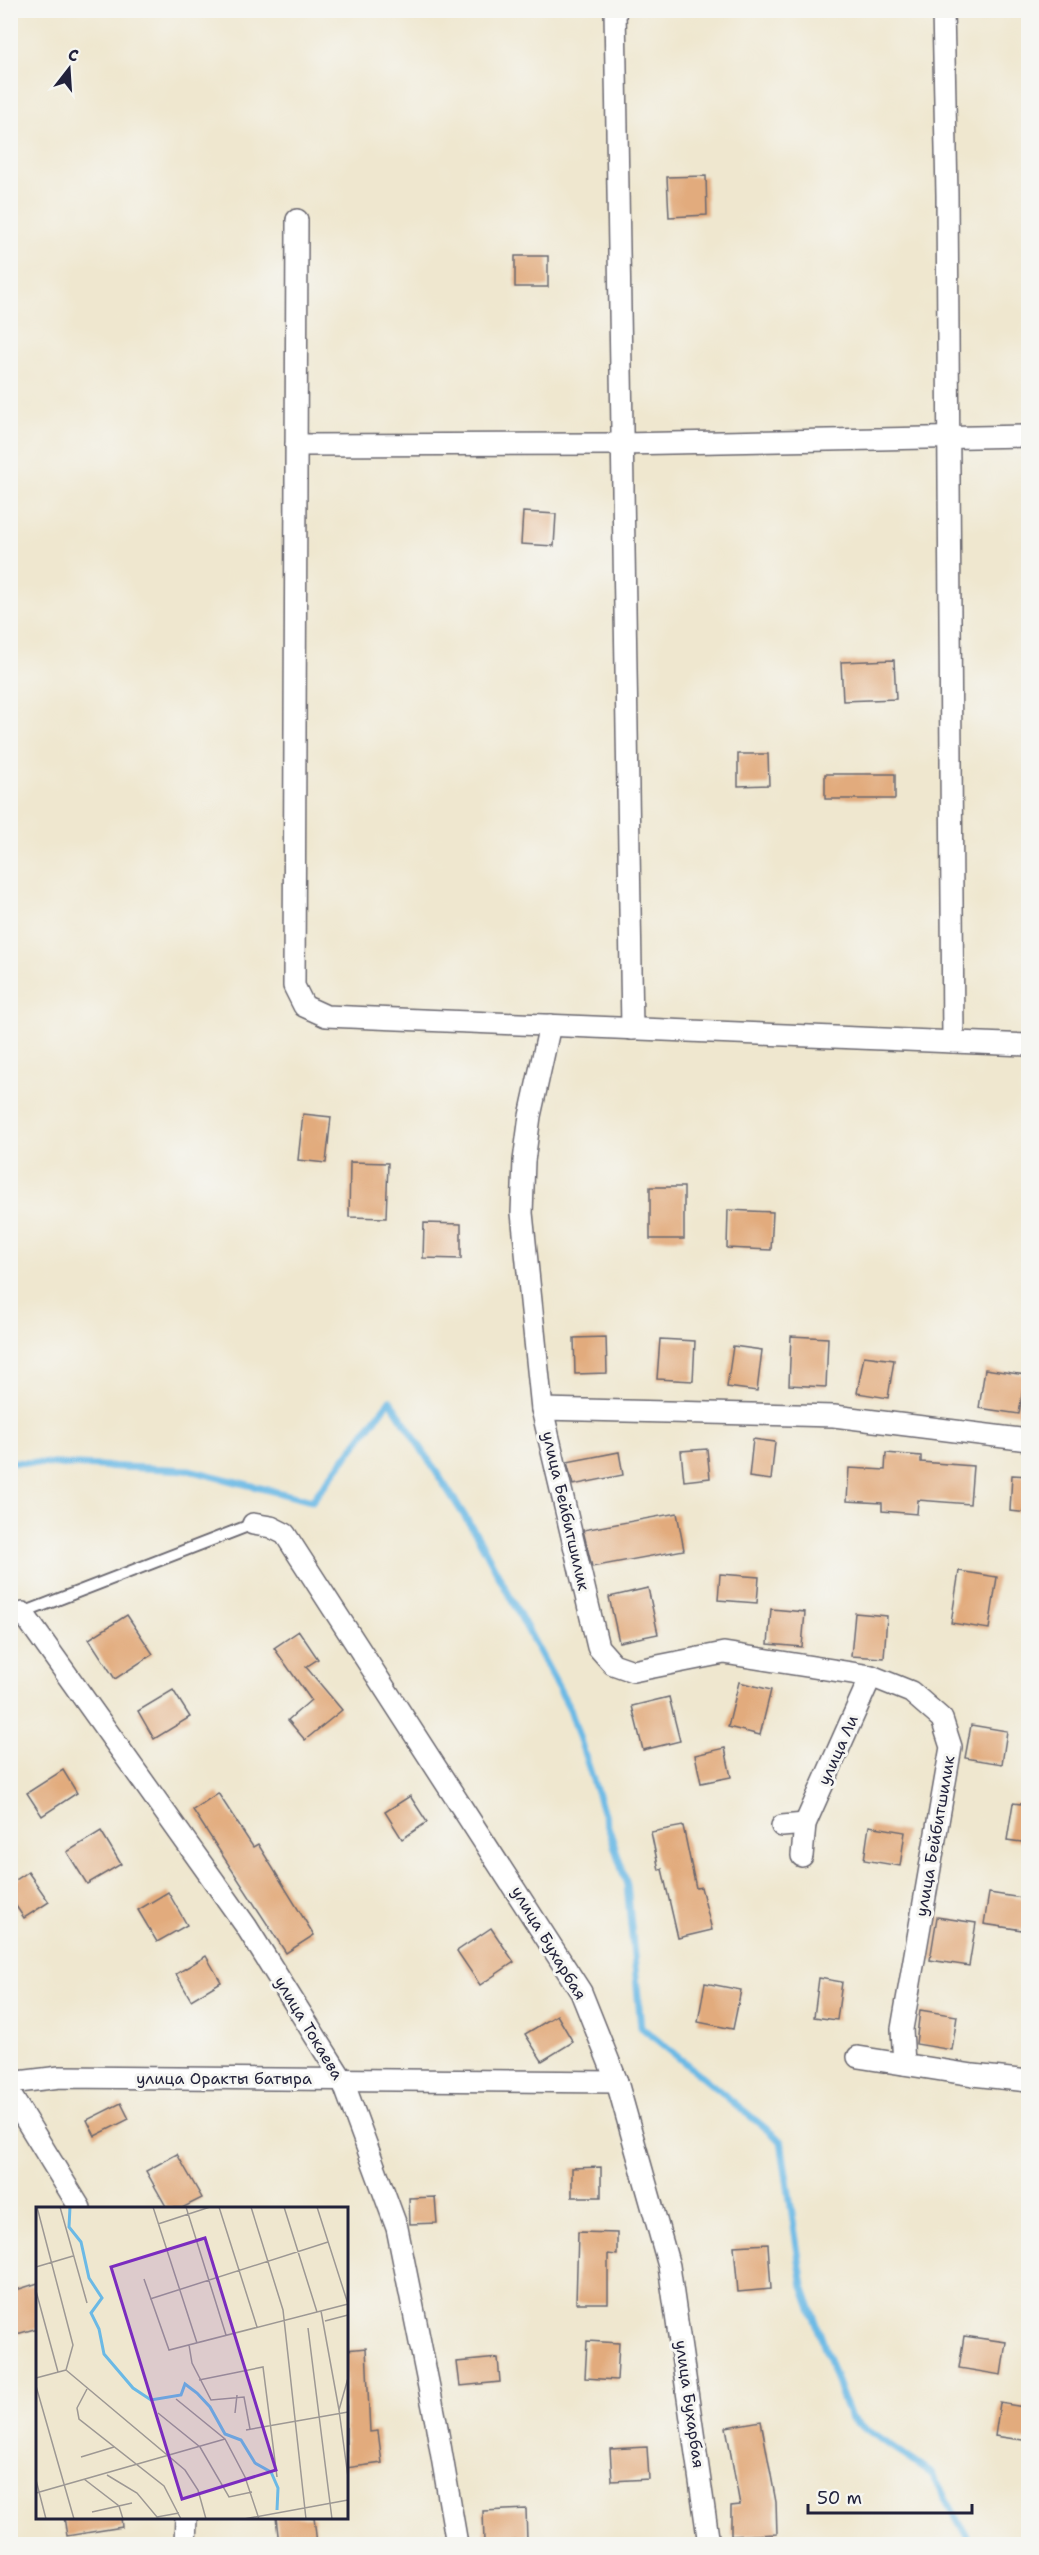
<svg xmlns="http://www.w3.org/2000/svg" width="1039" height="2555" font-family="'Shantell Sans',sans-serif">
  <rect width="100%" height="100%" fill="#f6f6f2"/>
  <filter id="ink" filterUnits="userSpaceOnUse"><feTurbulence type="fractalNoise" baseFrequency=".0167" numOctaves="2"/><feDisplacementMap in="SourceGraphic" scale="12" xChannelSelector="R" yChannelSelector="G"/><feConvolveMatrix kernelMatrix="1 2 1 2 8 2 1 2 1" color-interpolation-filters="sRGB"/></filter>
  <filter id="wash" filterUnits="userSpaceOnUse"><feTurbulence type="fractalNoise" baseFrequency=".008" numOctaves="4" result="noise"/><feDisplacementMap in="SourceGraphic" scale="24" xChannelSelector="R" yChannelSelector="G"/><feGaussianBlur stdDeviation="1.35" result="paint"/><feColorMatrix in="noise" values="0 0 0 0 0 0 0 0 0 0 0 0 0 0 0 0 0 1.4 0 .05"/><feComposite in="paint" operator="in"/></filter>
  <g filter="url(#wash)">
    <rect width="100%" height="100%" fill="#efe7cf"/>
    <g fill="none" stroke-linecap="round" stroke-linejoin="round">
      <path stroke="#6bb9e5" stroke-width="7" d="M10 1462 189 1470 312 1501 390 1400 478 1537 570 1709 627 1885 641 2027 781 2141 803 2286 850 2418 932 2474 971 2544"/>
    </g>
    <g id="blocks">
      <g fill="#e2ab7d">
        <path d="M706 176 707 215 669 217 667 177Z"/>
        <rect x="515" y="256" width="33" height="31"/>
        <path d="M523 512 556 514 554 546 521 544Z"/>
        <path d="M894 660 896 699 843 701 841 662Z"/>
        <path d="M738 754H768L769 785 738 786Z"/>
        <rect x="825" y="774" width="70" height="25"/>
        <path d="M303 1114 331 1117 326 1163 298 1160Z"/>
        <path d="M350 1162 388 1163 386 1218 349 1217Z"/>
        <rect x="650" y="1187" width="34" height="52"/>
        <path d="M728 1210 773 1212 771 1250 727 1248Z"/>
        <path d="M424 1223 461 1224V1259L423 1258Z"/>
        <path d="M791 1336 828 1338 826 1387 789 1385Z"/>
        <path d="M606 1337 607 1373 575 1374 574 1338Z"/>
        <path d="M660 1339 695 1341 693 1381 657 1379Z"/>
        <path d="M733 1346 762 1350 757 1391 727 1387Z"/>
        <path d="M864 1356 894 1360 888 1398 857 1393Z"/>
        <path d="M985 1369 1025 1375 1019 1414 979 1408Z"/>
        <path d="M753 1439 775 1442 771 1480 749 1477Z"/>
        <path d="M707 1449 710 1478 684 1481 681 1451Z"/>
        <path d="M619 1452 623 1475 573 1485 567 1462Z"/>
        <path d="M886 1453 921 1456V1462L973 1466 970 1504 918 1500 917 1514 882 1511V1503L847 1501 849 1468 885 1470Z"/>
        <path d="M1012 1475 1029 1476V1513L1010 1511Z"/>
        <path d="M677 1513 684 1550 592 1567 583 1530Z"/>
        <path d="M959 1571 997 1577 989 1629 951 1623Z"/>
        <path d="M720 1574 759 1577 757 1603 718 1600Z"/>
        <path d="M648 1588 658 1634 619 1642 609 1597Z"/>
        <path d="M771 1609 805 1612 802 1647 768 1644Z"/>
        <path d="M855 1613 887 1616 884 1658 851 1656Z"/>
        <path d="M127 1615 153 1654 115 1679 89 1639Z"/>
        <path d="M299 1631 318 1659 306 1667 342 1710 305 1740 288 1720 311 1700 274 1648Z"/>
        <path d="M739 1682 771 1690 760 1735 728 1727Z"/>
        <path d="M173 1690 190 1717 154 1739 138 1711Z"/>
        <path d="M669 1697 680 1741 643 1750 632 1706Z"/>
        <path d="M971 1725 1007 1731 1002 1764 965 1758Z"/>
        <path d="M725 1748 731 1777 701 1783 695 1755Z"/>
        <path d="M63 1770 77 1793 42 1816 27 1793Z"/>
        <path d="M218 1793 253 1847 258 1844 314 1935 286 1953 193 1810Z"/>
        <path d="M410 1796 427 1822 402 1839 385 1812Z"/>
        <path d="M1013 1803 1029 1805V1843L1007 1840Z"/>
        <path d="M683 1826 696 1888 701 1887 712 1930 678 1938 662 1869 659 1870 651 1832Z"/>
        <path d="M869 1826 905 1832 900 1866 864 1860Z"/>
        <path d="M101 1831 121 1864 87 1884 67 1852Z"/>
        <path d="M28 1872 49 1902 24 1918 10 1897V1884Z"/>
        <path d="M168 1892 187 1925 157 1942 138 1910Z"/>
        <path d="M989 1893 1029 1899V1931L984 1924Z"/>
        <path d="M937 1917 976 1923 969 1966 930 1960Z"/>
        <path d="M491 1928 514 1962 480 1985 457 1951Z"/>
        <path d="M206 1956 221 1982 191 2000 176 1974Z"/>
        <path d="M819 1978 842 1982 837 2020 814 2017Z"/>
        <path d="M705 1983 741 1990 733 2029 698 2022Z"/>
        <path d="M920 2010 957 2016 952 2050 916 2044Z"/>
        <path d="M557 2015 573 2042 542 2061 525 2034Z"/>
        <path d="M121 2103 129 2119 95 2136 87 2120Z"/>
        <path d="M177 2154 202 2198 182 2208H167L146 2171Z"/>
        <path d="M601 2167V2197H572V2168Z"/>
        <path d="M435 2197 437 2223 410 2224 409 2198Z"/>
        <path d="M578 2232 617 2233V2255L608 2254V2303H576Z"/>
        <path d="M768 2244 771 2289 738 2292 734 2246Z"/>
        <path d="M38 2283V2328L10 2336V2292Z"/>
        <path d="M964 2336 1006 2342 1001 2375 959 2368Z"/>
        <path d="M587 2341 619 2343 617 2380 585 2378Z"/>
        <path d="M366 2348 370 2432 378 2431 382 2463 346 2468V2350Z"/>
        <path d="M498 2358 500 2382 460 2386 457 2362Z"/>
        <path d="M1000 2403 1029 2408V2441L995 2436Z"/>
        <path d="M761 2421 776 2502 777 2534 731 2536V2506L740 2505 726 2427Z"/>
        <path d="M647 2447 649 2479 612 2481 610 2449Z"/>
        <path d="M526 2509 527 2540 484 2542 483 2511Z"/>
        <path d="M64 2517H121L122 2527 67 2536Z"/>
        <path d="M276 2517H314L317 2544H279Z"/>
      </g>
    </g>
  </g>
  <g filter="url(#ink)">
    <use href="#blocks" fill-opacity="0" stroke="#6a676f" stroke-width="1.5"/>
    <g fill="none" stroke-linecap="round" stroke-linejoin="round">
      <defs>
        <path id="lane" d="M10 1620 23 1613 253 1524"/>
        <g id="street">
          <path d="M615 10 632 1029"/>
          <path d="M943 10 947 195 953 1042"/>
          <path d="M297 220 294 986 304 1006 326 1016 1028 1045"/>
          <path d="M296 445 622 444 1028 436"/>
          <path d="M550 1025 530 1116 524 1161 522 1213 542 1409 598 1647 613 1664 633 1671 724 1653 871 1676 911 1692 942 1719 951 1747 902 2029 904 2064"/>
          <path d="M542 1409 834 1416 1028 1440"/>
          <path d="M253 1524 271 1527 285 1534 581 1992 617 2082 669 2266 709 2544"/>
          <path d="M23 1613 246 1926 342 2079 397 2228 436 2422 457 2544"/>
          <path d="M782 1826 805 1824"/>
          <path d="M802 1856 805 1824 871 1676"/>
          <path d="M858 2057 973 2075 1028 2081"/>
          <path d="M10 2083 60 2077 617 2082"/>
          <path d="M10 2094 80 2208"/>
          <path d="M185 2544 186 2518"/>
        </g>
      </defs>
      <use href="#lane" stroke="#6a676f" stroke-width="14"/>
      <use href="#street" stroke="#6a676f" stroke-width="24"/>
      <use href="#lane" stroke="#fff" stroke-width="10"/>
      <use href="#street" stroke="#fff" stroke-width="21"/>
    </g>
  </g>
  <g text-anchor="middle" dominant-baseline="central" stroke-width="6" stroke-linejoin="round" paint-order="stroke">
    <g font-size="16" fill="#22223b" stroke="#f6f6f2">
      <text transform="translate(566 1511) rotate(77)">улица Бейбитшилик</text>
      <text transform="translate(838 1750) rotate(-66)">улица Ли</text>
      <text transform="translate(935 1836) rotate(-80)">улица Бейбитшилик</text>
      <text transform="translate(549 1943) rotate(59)">улица Бухарбая</text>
      <text transform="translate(309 2028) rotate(59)">улица Токаева</text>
      <text x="224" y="2078">улица Оракты батыра</text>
      <text transform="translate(690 2404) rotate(82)">улица Бухарбая</text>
    </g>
  </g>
  <g transform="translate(36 2207)">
    <rect width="312" height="312" fill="#efe7cf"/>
    <path fill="none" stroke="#6bb9e5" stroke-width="3" d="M34 0 33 20 45 35 53 71 66 91 55 106 63 122 68 147 97 181 115 193 145 188 149 177 161 186 174 200 189 227 205 233 219 256 235 265 242 281 241 303"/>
    <path fill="none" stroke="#9d9894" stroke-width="1.5" d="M1 0 37 138 30 163M24 0 51 96M117 0 161 136M150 0 190 128M183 0 221 120M215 0 247 103 270 312M248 0 281 105M281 0 312 97M122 17 174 0M0 60 37 49M108 72 133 143 312 97M0 84 22 165M114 92 292 35M285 104 303 203M289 114 312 108M272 121 296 312M153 138 156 156 175 193 208 190 214 222M30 163 149 263 162 283 170 312M0 171 30 163M312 171 303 203 312 270M163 173 227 160 241 270M0 179 38 312M51 182 41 201 43 212 128 279 145 312M140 192 189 232 209 270 223 312M122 206 164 240 193 290 216 285M199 206 201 188M210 223 312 205M45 250 78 240M71 268 101 286 121 310 143 306M48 272 83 299 87 312M0 273 10 312M0 286 189 232M56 305 96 296M208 312 312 293"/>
    <path fill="#7b2cbf" fill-opacity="0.15" stroke="#7b2cbf" stroke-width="3" d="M169 31 240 263 146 292 75 60Z"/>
    <rect width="312" height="312" fill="none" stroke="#22223b" stroke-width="3"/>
  </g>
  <rect width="1039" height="2555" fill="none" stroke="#f6f6f2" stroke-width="36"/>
  <g transform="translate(69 69) rotate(17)" stroke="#f6f6f2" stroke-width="4.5" paint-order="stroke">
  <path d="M0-4.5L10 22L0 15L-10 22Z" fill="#22223b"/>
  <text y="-9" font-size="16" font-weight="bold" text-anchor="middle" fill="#22223b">С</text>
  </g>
  <path d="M808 2504v9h164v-9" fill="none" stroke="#22223b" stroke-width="3"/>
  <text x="817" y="2504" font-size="18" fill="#22223b" stroke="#f6f6f2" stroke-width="4.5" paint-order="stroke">50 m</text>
</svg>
